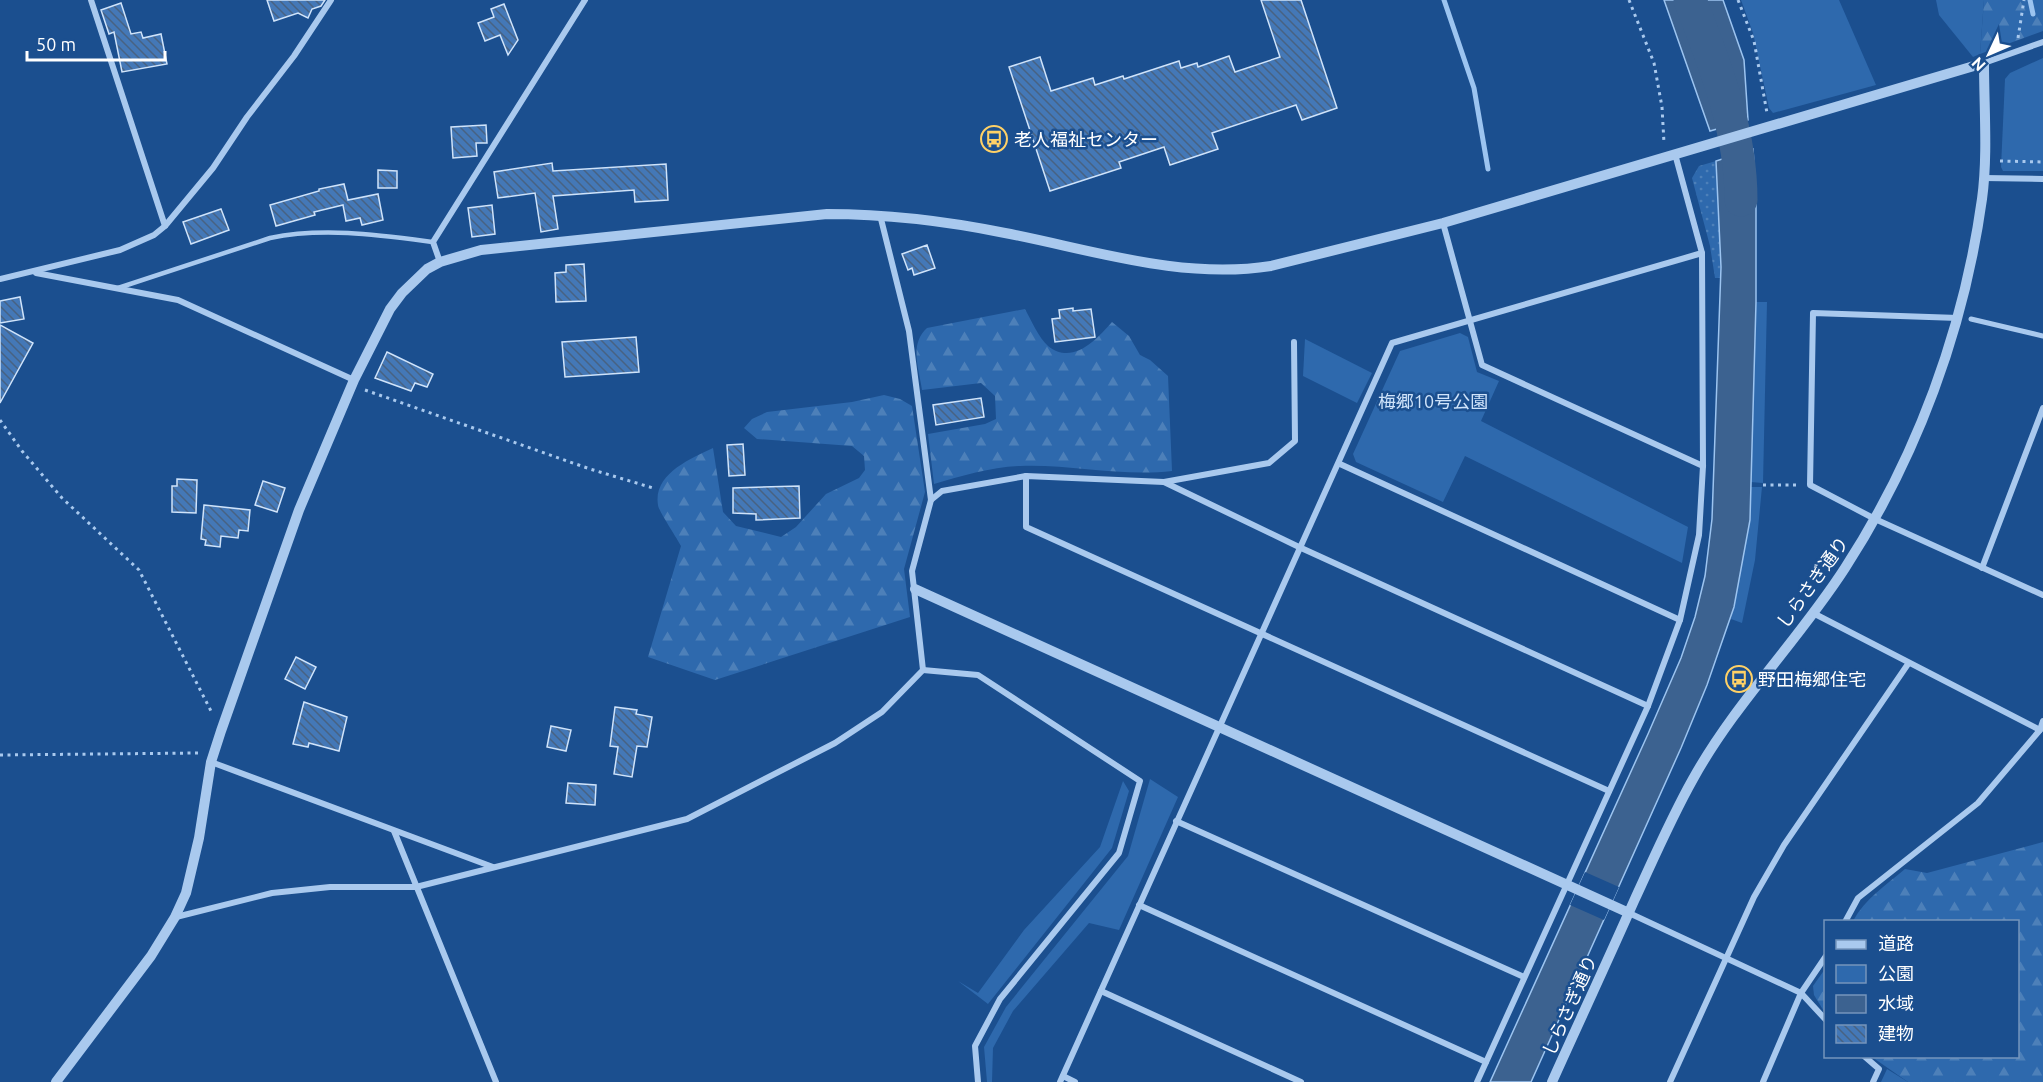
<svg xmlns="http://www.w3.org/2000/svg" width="2043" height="1082" font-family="Ubuntu,'Noto Sans JP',sans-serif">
  <defs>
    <pattern id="forest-firs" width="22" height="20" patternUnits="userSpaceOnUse" patternTransform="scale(1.5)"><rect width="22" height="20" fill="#2e69ad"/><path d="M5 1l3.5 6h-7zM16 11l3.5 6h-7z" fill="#4d80b9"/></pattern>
    <pattern id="garden-dots" width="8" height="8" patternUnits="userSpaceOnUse" patternTransform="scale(1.5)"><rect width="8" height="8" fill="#2e69ad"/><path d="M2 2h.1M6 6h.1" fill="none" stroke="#4d80b9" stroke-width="1.8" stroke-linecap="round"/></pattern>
    <pattern id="building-back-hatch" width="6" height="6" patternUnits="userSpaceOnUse" patternTransform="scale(1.5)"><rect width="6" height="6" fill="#4478b7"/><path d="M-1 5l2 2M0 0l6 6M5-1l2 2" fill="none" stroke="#486282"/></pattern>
  </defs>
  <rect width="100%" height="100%" fill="#1b4f8f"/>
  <g fill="#2e69ad">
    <path d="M1741 0H1839L1876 85 1773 113 1769 108 1753 33Z"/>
    <path d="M1936 0H1984L1980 54 1973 57 1939 15Z"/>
    <path d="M2043 58V171H2003L2001 167 2005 79 2010 73Z"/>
    <path d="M1756 302H1767L1763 483 1750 482Z"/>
    <path d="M1460 333 1468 337 1477 372 1499 381 1481 421 1688 527 1682 563 1465 456 1443 502 1356 462 1353 454 1400 351Z"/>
    <path d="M1305 339 1372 373 1357 403 1303 376Z"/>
    <path d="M1750 487H1762L1755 560 1742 623 1731 619 1750 520Z"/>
    <path d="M1150 779 1178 797 1119 930 1089 923 1013 1011 993 1048 992 1082H987L984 1047 1006 1007 1128 856Z"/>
    <path d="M1123 781 1129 791 1112 848 988 1004 958 981 978 993 1024 930 1100 847Z"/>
    <path d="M1887 1069 1908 1082H1881Z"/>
  </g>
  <g fill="url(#forest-firs)">
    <path d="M1984 0H2043V31L1980 54Z"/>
    <path d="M1025 309C1031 320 1039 338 1048 346 1073 366 1097 339 1112 322L1129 336 1140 355 1150 360 1168 376 1172 471C1122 477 1071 464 1020 466 992 467 961 476 934 484L928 434 985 424 996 419 995 396 981 383 922 390C919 369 909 344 927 328Z"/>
    <path d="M884 395 900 399 912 406 925 492 904 569 910 617 715 680 648 657 681 546C677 538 658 510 658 505 653 474 690 459 713 448L723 512 736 526 781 537 796 527 826 494 859 478 865 470 864 456 852 446 757 439 744 428 752 419 767 412 852 402Z"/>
    <path d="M2043 842V1082H1908L1872 1057 2018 1056V922L1853 921C1865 899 1886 885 1905 869L1927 873Z"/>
    <path d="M1825 969V1013L1814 995 1813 986Z"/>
  </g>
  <path fill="url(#garden-dots)" d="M1716 161 1721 220V278H1715L1710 246 1692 178 1699 166Z"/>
  <g fill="#3c6290" stroke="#9cc4f0" stroke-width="1.5">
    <path d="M1664 0H1723L1744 60 1748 120 1710 131Z"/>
    <path d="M1753 149 1756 194V302L1750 520 1734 607 1707 685 1681 748 1531 1082H1490L1648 734 1681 658 1695 617 1705 576 1712 519 1721 267 1716 161Z"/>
  </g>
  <path fill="#1b4f8f" d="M1585 872 1619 887 1604 920 1570 905Z"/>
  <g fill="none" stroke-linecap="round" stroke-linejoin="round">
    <g stroke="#9cc4f0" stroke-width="5">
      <path d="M1444 0 1474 88 1488 169"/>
      <path d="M2030 0 2033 14"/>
    </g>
    <path stroke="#3c6290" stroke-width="33" d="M1690 0C1715 65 1741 129 1741 200"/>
  </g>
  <g fill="url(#building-back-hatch)" stroke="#cfe3fa" stroke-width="1.5">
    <path d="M267 0H325L321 6 312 9 308 18 298 13 274 21Z"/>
    <path d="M1261 0H1301L1337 108 1302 120 1296 105 1212 133 1218 149 1170 165 1164 147 1119 162 1121 168 1050 191 1009 67 1040 57 1051 91 1093 78 1095 85 1123 76 1124 79 1179 61 1181 68 1197 63 1198 67 1229 56 1235 72 1280 57Z"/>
    <path d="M121 3 131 34 141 32 143 38 161 34 167 64 122 72 114 32 109 34 101 10Z"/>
    <path d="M504 4 518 40 508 55 500 35 485 41 478 23 494 17 491 9Z"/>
    <path d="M486 125 487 143H476L477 156 453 158 451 127Z"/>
    <path d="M552 163 553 171 666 164 668 200 635 202 634 190 553 196 558 229 541 232 535 193 498 198 494 172Z"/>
    <path d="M378 170 397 171V188H378Z"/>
    <path d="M344 184 348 200 378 194 383 220 362 225 360 218 346 221 343 205 314 212 315 215 276 226 270 205 319 191V189Z"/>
    <path d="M492 205 495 234 472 237 468 208Z"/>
    <path d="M221 209 229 230 191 244 183 222Z"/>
    <path d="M927 245 935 268 914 275 912 268 908 270 902 254Z"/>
    <path d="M584 264 586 301 556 302 555 273 566 272V265Z"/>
    <path d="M20 297 24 319 0 323V301Z"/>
    <path d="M1073 308V311L1091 309 1095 337 1055 342 1052 319 1060 318 1059 310Z"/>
    <path d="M0 325 33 343 0 403Z"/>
    <path d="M636 337 639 372 565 377 562 342Z"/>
    <path d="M387 352 433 374 427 387 415 383 411 391 375 378Z"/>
    <path d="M981 398 984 417 936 425 933 405Z"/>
    <path d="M743 444 745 475 729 476 727 445Z"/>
    <path d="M177 479 197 480 196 513 172 512V486H177Z"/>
    <path d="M263 481 285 488 277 512 255 505Z"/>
    <path d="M799 486 800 518 756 520V514L733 513V488Z"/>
    <path d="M204 505 250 510 248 531 239 530 238 538 221 536 220 547 205 545 206 540 201 539Z"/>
    <path d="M296 657 316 667 305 689 285 679Z"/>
    <path d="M304 702 347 717 339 751 309 743 308 747 293 744Z"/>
    <path d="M615 707 637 710 636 714 652 717 647 747 637 746 632 777 614 774 618 747 610 746Z"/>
    <path d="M551 726 571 730 566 751 547 747Z"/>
    <path d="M568 783 596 785 595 805 566 803Z"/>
  </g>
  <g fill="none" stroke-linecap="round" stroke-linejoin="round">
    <g stroke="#a9c9ee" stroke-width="3" stroke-dasharray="3 4.5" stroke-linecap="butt">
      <path d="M1629 0 1654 63 1662 107 1664 143"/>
      <path d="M1738 0 1754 41 1767 113"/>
      <path d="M2018 38 2024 0"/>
      <path d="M2000 161 2043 162"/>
      <path d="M365 390 590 469 653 488"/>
      <path d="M0 420 22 451 62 498 139 570 212 713"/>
      <path d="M1763 485H1799"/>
      <path d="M0 755 199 753"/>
    </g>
    <path stroke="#a9c9ee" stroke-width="4.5" d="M118 288 270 238C323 227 379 235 433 242"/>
    <path stroke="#a9c9ee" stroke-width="5" d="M1971 319 2043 336"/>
    <g stroke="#a9c9ee" stroke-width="6">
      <path d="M91 0 165 226"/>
      <path d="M1984 63 2043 42"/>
      <path d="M1984 178 2043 179"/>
      <path d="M1443 223 1482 365 1703 466"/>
      <path d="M440 262 433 242 585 0"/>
      <path d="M36 273 178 300 354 380"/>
      <path d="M0 279 120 250 154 235 165 226 213 168 247 117 294 56 331 0"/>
      <path d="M1958 318 1813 313 1810 485 1875 519 2043 595"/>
      <path d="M1340 464 1680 620"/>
      <path d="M1026 476V527L1609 791"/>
      <path d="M1164 482 1269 463 1295 441 1294 342"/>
      <path d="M931 500 942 491 1026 476 1164 482 1299 547 1648 706"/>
      <path d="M1982 568 2043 408"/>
      <path d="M1813 613 2040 730"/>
      <path d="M923 670 978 675 1140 781 1119 853 1000 999 975 1046 978 1082"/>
      <path d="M211 762 493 867"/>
      <path d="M1176 821 1524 977"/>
      <path d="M394 831 496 1082"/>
      <path d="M1139 905 1486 1062"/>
      <path d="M1629 913 1801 993 1826 1020"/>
      <path d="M176 917 272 893 330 887H416L687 819 835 743 882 712 923 670 912 571 931 500 909 331 880 215"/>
      <path d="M1845 922 1858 898 1978 803 2040 730 2043 721"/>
      <path d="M1101 991 1301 1082"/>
      <path d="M1864 1056 1879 1069 1873 1082"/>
      <path d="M1063 1076 1075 1082"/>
      <path d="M1060 1082 1392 343 1702 253"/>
      <path d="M1477 1082 1648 706 1680 620 1699 535 1703 466 1702 253 1675 154"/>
      <path d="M1670 1082 1754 897 1784 845 1908 664"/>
      <path d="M1763 1082 1801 993 1826 956"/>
    </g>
    <g stroke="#a9c9ee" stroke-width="10">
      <path d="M915 589 1629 913"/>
      <path d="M56 1082 151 956 175 917 186 893 199 838 211 762 221 731 299 510 354 380 390 309 402 293 427 269 440 262 481 250 827 214C887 214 946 221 1005 233 1093 250 1181 280 1271 266L1443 223 1984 63C1984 108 1988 155 1982 199 1964 329 1917 457 1845 568 1798 641 1735 703 1693 779 1671 818 1653 860 1634 901 1607 962 1579 1022 1552 1082"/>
    </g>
  </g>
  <defs>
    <symbol id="bus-ring" viewBox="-11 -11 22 22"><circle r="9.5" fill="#1b4f8f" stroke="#ffd166" stroke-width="1.5"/><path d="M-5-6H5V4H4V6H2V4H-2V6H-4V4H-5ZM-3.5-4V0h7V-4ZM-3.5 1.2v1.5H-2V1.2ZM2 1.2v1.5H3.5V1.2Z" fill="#ffd166"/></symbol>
  </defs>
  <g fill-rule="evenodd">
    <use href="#bus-ring" x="979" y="124" width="30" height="30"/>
    <use href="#bus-ring" x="1724" y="664" width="30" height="30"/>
  </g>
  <g text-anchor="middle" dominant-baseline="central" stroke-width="5" stroke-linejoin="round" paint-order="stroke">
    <g font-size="18" fill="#fff" stroke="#1b4f8f" text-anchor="start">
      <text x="1014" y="139">老人福祉センター</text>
      <text x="1758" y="679">野田梅郷住宅</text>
    </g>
    <g font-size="18" fill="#cfe3fa" stroke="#1b4f8f">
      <text x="1433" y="401">梅郷10号公園</text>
    </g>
    <g font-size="18" fill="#fff" stroke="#1b4f8f">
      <text transform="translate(1812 582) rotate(-54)">しらさぎ通り</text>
      <text transform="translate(1569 1005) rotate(-66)">しらさぎ通り</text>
    </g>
  </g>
  <rect x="1824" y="920" width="195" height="138" fill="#1b4f8f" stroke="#7695bc" stroke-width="1.5"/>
  <rect x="1836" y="940" width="30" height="9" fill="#a9c9ee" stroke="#7695bc" stroke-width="1.5"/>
  <text x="1878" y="950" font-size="18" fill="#ffffff">道路</text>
  <rect x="1836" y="965" width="30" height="18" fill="#2e69ad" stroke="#7695bc" stroke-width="1.5"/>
  <text x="1878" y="980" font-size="18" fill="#ffffff">公園</text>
  <rect x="1836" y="995" width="30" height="18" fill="#3c6290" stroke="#7695bc" stroke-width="1.5"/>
  <text x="1878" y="1010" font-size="18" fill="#ffffff">水域</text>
  <rect x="1836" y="1025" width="30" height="18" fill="url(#building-back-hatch)" stroke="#7695bc" stroke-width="1.5"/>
  <text x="1878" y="1040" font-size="18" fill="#ffffff">建物</text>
  <g transform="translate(1989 54) rotate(226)" stroke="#1b4f8f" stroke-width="4.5" paint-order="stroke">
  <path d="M0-4.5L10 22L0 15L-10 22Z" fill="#ffffff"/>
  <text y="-9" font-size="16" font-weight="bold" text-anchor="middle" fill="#ffffff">N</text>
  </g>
  <path d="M27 51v9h138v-9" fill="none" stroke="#ffffff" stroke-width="3"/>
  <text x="36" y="51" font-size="18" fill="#ffffff" stroke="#1b4f8f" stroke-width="4.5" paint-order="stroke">50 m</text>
</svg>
